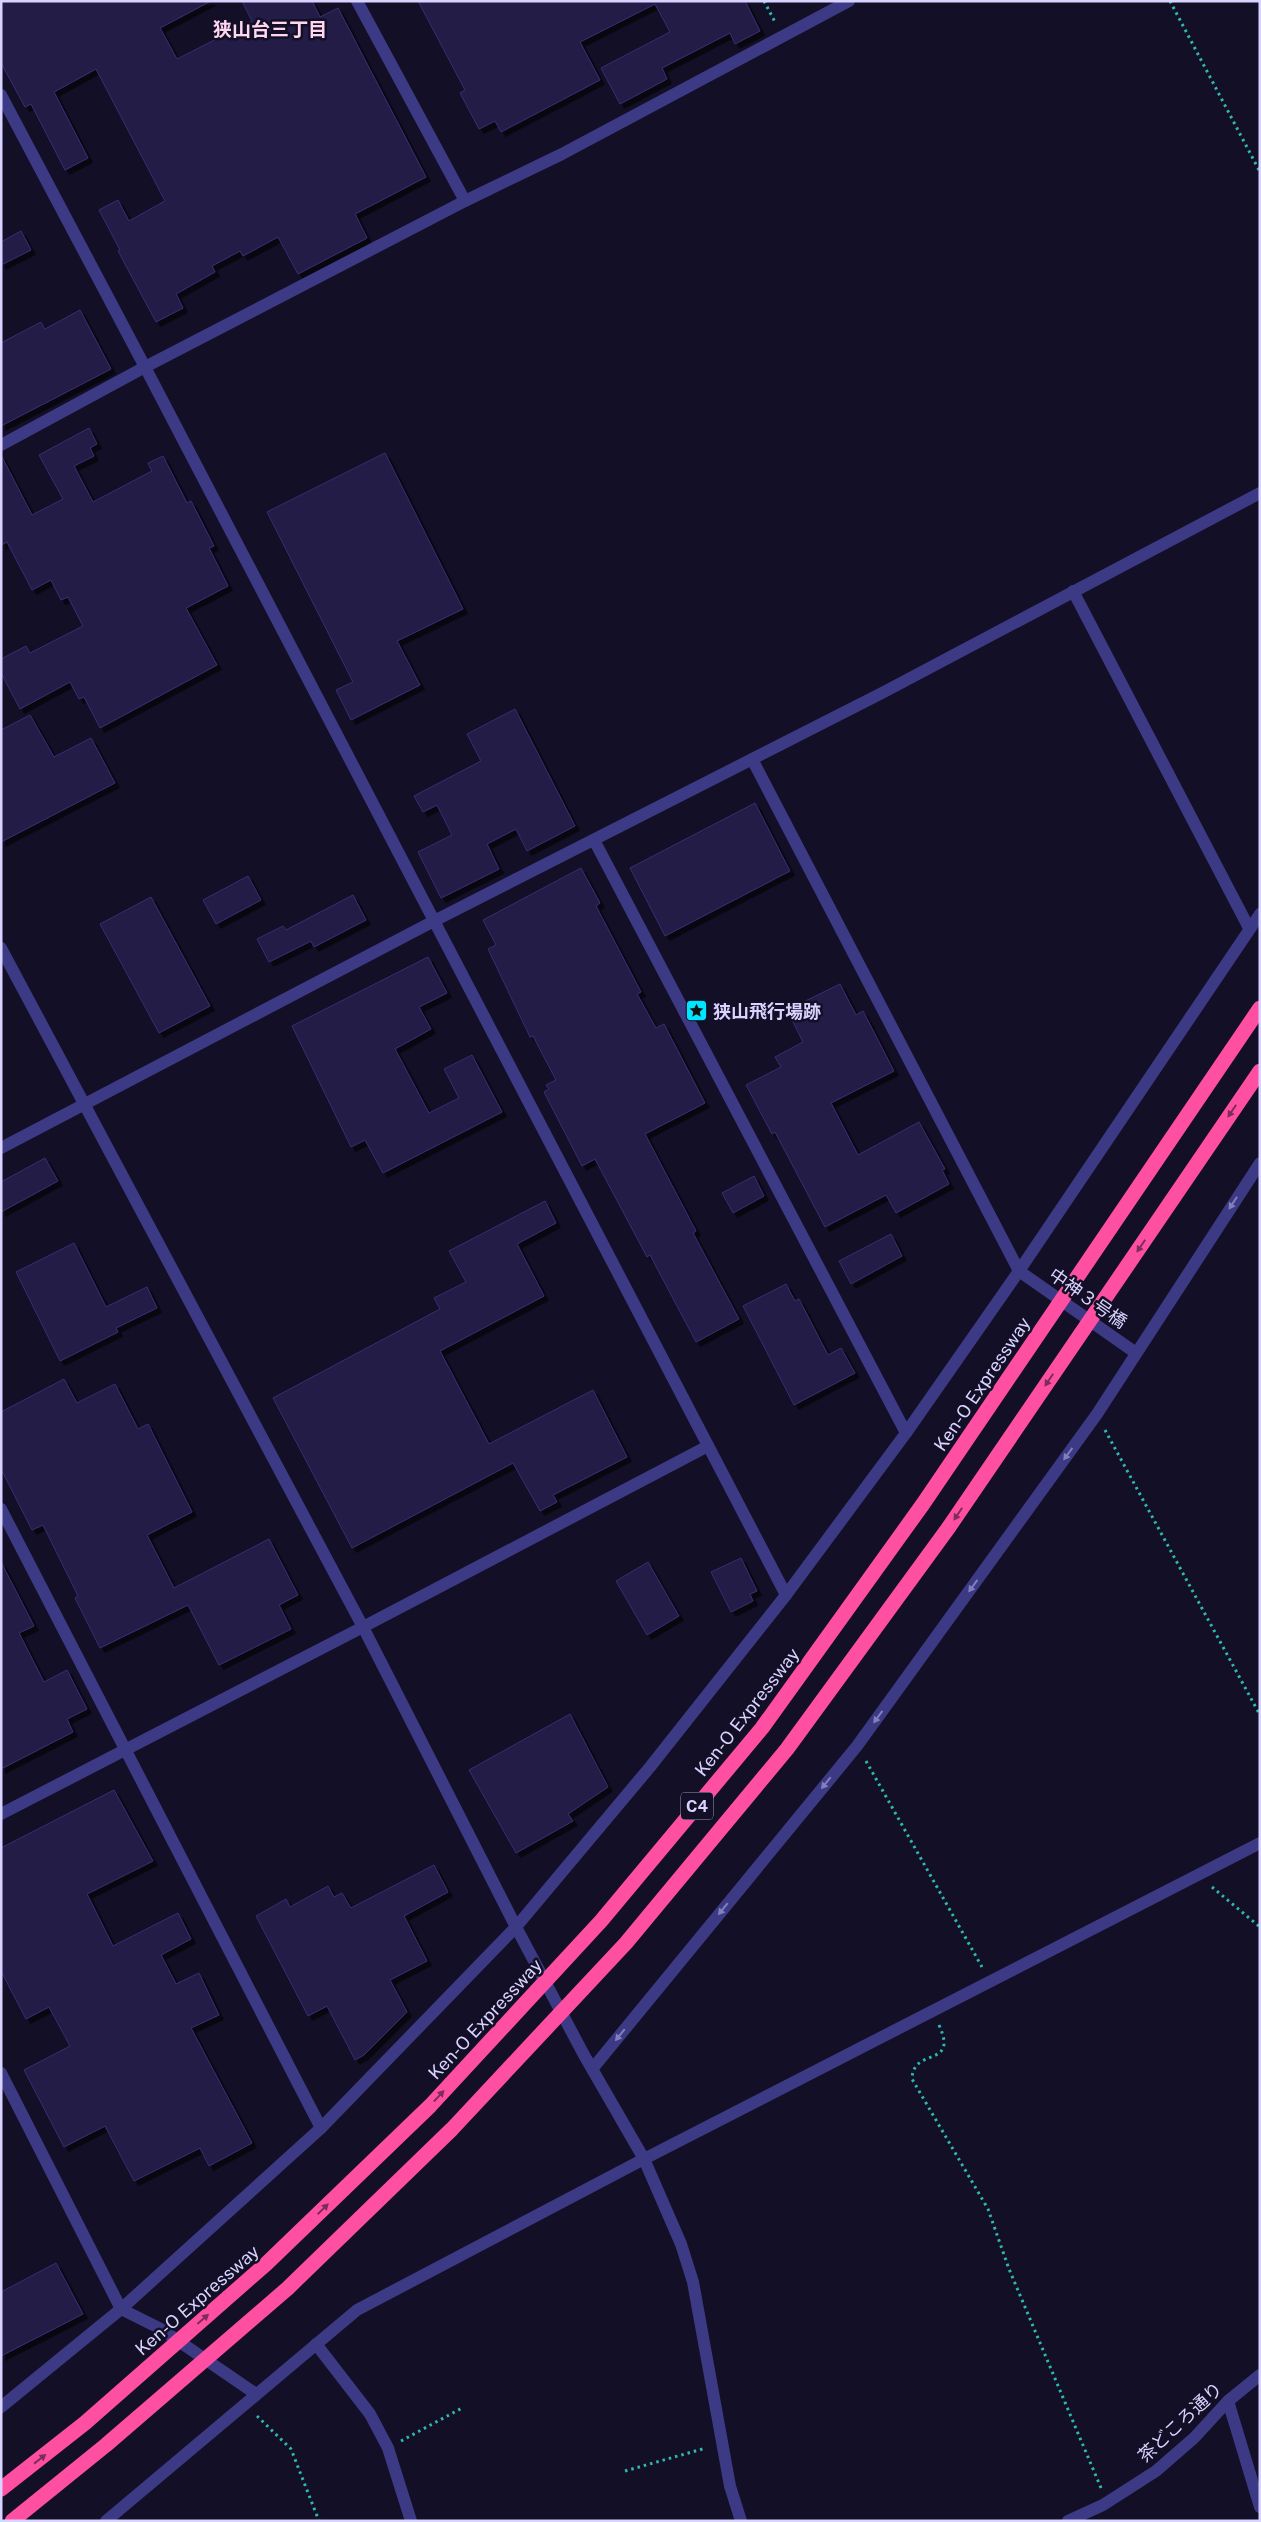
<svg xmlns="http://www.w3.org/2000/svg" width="1261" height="2522" font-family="'Public Sans','Noto Sans JP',sans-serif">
  <defs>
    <filter id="shadow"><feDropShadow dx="4.5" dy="4.5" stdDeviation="0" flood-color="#0009"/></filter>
  </defs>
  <rect width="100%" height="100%" fill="#130f26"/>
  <g fill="#241b47" stroke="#3b2d73" filter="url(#shadow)">
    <path d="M1 1H211L160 28 177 59 252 21 242 1H312L320 17 338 8 426 177 355 214 367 238 298 274 278 237 243 256 240 251 212 266 215 272 176 294 183 308 156 322 118 251 120 250 99 210 118 200 129 221 165 201 96 69 54 92 88 158 65 170 31 104 25 107 1 63Z"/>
    <path d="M418 1H745L760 31 735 44 730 33 662 68 667 79 620 104 601 68 670 32 655 4 580 42 600 80 501 132 495 121 479 129 460 93 465 90Z"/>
    <path d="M21 231 31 250 1 265V242Z"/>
    <path d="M80 310 111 369 1 426V343L41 322 45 329Z"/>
    <path d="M89 428 97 444 90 448 94 456 74 466 93 502 152 471 148 463 163 456 187 503 191 501 214 546 209 548 228 586 186 608 217 665 100 728 84 697 79 699 70 682 20 709 1 673V659L26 646 30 653 83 626 68 597 61 600 51 580 32 590 7 542 1 545V455L32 515 63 499 39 455Z"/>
    <path d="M385 453 463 609 397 641 420 685 351 720 336 690 353 682 267 512Z"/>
    <path d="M515 709 575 826 527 851 516 829 487 844 499 869 441 898 418 852 452 835 437 805 423 812 414 796 481 761 467 734Z"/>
    <path d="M30 715 54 757 91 738 115 783 1 842V730Z"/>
    <path d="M755 803 790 871 665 936 630 868Z"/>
    <path d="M581 868 600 903 596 906 641 992 637 994 656 1028 664 1024 705 1103 645 1134 696 1231 693 1233 739 1319 696 1342 650 1255 647 1257 595 1159 582 1166 544 1092 549 1089 546 1085 556 1080 533 1036 530 1037 488 949 496 945 483 920Z"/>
    <path d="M248 876 261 900 216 924 203 900Z"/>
    <path d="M353 895 366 920 314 947 311 941 269 962 257 939 283 926 286 930Z"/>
    <path d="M151 897 210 1006 159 1033 100 924Z"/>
    <path d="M428 957 447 993 419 1007 431 1029 395 1049 429 1113 459 1098 444 1069 472 1055 502 1112 383 1173 365 1140 351 1147 292 1026Z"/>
    <path d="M840 984 856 1015 863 1011 894 1071 831 1103 858 1155 919 1122 945 1169 942 1170 949 1184 896 1213 886 1195 825 1227 775 1132 772 1134 746 1085 781 1067 775 1057 803 1042 787 1010Z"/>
    <path d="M45 1158 58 1181 1 1212V1182Z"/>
    <path d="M754 1176 764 1196 733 1213 722 1193Z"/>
    <path d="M545 1201 556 1223 517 1244 544 1296 440 1351 489 1444 593 1390 627 1457 553 1495 557 1502 540 1511 513 1463 352 1548 273 1398 440 1309 434 1298 466 1282 449 1251Z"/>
    <path d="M891 1234 902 1256 851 1284 839 1261Z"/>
    <path d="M74 1243 106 1307 147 1287 157 1308 116 1328 118 1332 60 1361 16 1272Z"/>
    <path d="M786 1284 795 1301 799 1299 828 1355 841 1348 855 1373 794 1405 743 1306Z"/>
    <path d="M64 1379 77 1403 115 1384 138 1429 148 1424 192 1512 147 1535 174 1588 269 1539 298 1595 279 1605 291 1629 219 1665 188 1605 100 1648 75 1598 78 1596 43 1525 32 1530 1 1469V1412Z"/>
    <path d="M741 1558 757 1591 750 1594 753 1601 731 1612 711 1572Z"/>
    <path d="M1 1562 34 1626 19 1633 44 1682 67 1670 87 1709 67 1719 73 1732 1 1769Z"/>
    <path d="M648 1562 679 1616 647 1635 616 1581Z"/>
    <path d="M570 1714 608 1787 568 1814 573 1821 516 1853 469 1770Z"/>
    <path d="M114 1790 153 1861 87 1894 113 1946 178 1913 191 1939 161 1955 176 1984 199 1973 219 2015 191 2028 252 2143 209 2166 200 2148 134 2181 105 2126 64 2147 24 2070 70 2046 49 2007 26 2019 1 1971V1848Z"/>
    <path d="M434 1865 448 1892 404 1916 427 1961 390 1980 407 2012 364 2055 355 2060 327 2006 308 2016 256 1916 286 1899 290 1907 328 1886 334 1897 342 1893 351 1908Z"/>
    <path d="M56 2263 83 2314 1 2356V2292Z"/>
  </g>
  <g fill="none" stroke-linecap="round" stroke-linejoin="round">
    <g stroke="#2fb8b0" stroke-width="3" stroke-dasharray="2.5 4" stroke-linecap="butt">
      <path d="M764 1 775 22"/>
      <path d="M1170 1 1260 172"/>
      <path d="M1105 1430 1260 1715"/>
      <path d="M866 1761 982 1967"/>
      <path d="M1212 1887 1260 1927"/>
      <path d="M939 2025C959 2069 913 2046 912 2079L988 2209 1009 2269 1101 2488"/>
      <path d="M257 2416 291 2449 319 2521"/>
      <path d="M401 2441 462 2408"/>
      <path d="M625 2471 706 2448"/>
    </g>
    <g stroke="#3d3a85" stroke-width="12">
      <path d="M357 1 465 201"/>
      <path d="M145 367 786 1595"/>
      <path d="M1 445 145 367 465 201 562 154 849 1"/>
      <path d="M1073 591 1249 928"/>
      <path d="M752 759 1019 1271 1136 1353"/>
      <path d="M594 840 906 1433"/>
      <path d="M1 1148 434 921 882 693 1260 493"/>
      <path d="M1 1509 321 2128"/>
      <path d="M1 1814 363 1627 708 1446"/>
      <path d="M593 2068 857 1746 1097 1414 1260 1163"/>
      <path d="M1 2073 121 2309 161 2329 256 2394"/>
      <path d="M316 2344 370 2414 388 2448 411 2521"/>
      <path d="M1228 2401 1260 2507"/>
      <path d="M106 2521 357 2310 644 2159"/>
    </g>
    <g stroke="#3d3a85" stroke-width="12">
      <path d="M1 95 145 367"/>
      <path d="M1 948 363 1627 516 1927 584 2055 644 2159 681 2244 693 2282 730 2486 741 2521"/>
      <path d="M644 2159 1260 1843"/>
      <path d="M1 2407 121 2309 321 2128 516 1927 650 1767 786 1595 906 1433 1019 1271 1260 914"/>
      <path d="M1068 2521 1103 2505 1156 2471 1194 2438 1228 2401 1260 2375"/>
    </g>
    <g stroke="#ff4fa3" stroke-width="15">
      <path d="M1 2489 85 2423 266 2264 430 2106 601 1921 762 1728 923 1504 1260 1008"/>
      <path d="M12 2521 106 2445 288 2288 452 2129 626 1943 787 1749 949 1527 1260 1071"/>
    </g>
  </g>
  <defs><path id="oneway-solid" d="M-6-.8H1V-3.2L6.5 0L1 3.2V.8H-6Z" transform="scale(1.25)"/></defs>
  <g fill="#7d2c5e">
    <use href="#oneway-solid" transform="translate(1232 1111) rotate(124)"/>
    <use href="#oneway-solid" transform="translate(1141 1246) rotate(124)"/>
    <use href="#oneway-solid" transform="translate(1049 1380) rotate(124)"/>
    <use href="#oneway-solid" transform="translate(958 1514) rotate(124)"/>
    <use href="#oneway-solid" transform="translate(439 2096) rotate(-47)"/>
    <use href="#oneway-solid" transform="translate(323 2209) rotate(-44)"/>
    <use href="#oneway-solid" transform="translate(203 2319) rotate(-41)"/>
    <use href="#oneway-solid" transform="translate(40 2459) rotate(-38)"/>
  </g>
  <g fill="#837fbc">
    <use href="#oneway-solid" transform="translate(1233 1203) rotate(123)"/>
    <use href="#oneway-solid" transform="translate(1068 1454) rotate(126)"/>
    <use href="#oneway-solid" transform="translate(973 1586) rotate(126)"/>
    <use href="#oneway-solid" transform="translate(878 1717) rotate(126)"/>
    <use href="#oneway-solid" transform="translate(826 1783) rotate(129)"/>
    <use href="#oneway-solid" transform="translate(723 1909) rotate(129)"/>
    <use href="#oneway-solid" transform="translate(620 2035) rotate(129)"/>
  </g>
  <defs>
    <symbol id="sight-square" viewBox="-11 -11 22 22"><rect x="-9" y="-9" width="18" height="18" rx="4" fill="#00e5ff" stroke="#130f26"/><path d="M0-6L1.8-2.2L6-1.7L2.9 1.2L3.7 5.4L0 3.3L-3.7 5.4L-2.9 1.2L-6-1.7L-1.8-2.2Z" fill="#111"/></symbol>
  </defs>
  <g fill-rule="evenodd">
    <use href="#sight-square" x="684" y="998" width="25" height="25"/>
  </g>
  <g text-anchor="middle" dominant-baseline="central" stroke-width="5" stroke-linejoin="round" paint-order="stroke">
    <rect fill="#130f26" stroke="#9e99be" stroke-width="1" x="681" y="1792.5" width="32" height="27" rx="4"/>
    <g font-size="16" font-weight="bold" fill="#d9d4ff">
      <text x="697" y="1806">C4</text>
    </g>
    <g font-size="18" font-weight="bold" fill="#d9d4ff" stroke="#130f26" text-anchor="start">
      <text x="713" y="1011">狭山飛行場跡</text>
    </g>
    <g font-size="18" fill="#d9d4ff" stroke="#130f26">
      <text transform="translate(1088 1298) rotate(35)">中神３号橋</text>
      <text transform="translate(982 1384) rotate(-56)">Ken-O Expressway</text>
      <text transform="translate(747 1712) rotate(-52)">Ken-O Expressway</text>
      <text transform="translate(485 2019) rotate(-47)">Ken-O Expressway</text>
      <text transform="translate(197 2300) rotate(-41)">Ken-O Expressway</text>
      <text transform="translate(1180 2422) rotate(-43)">茶どころ通り</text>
    </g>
    <g font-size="19" font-weight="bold" fill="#ffd6f0" stroke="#130f26">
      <text x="270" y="29">狭山台三丁目</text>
    </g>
  </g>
  <rect width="1261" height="2522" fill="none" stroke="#d9d4ff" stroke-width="5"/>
</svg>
